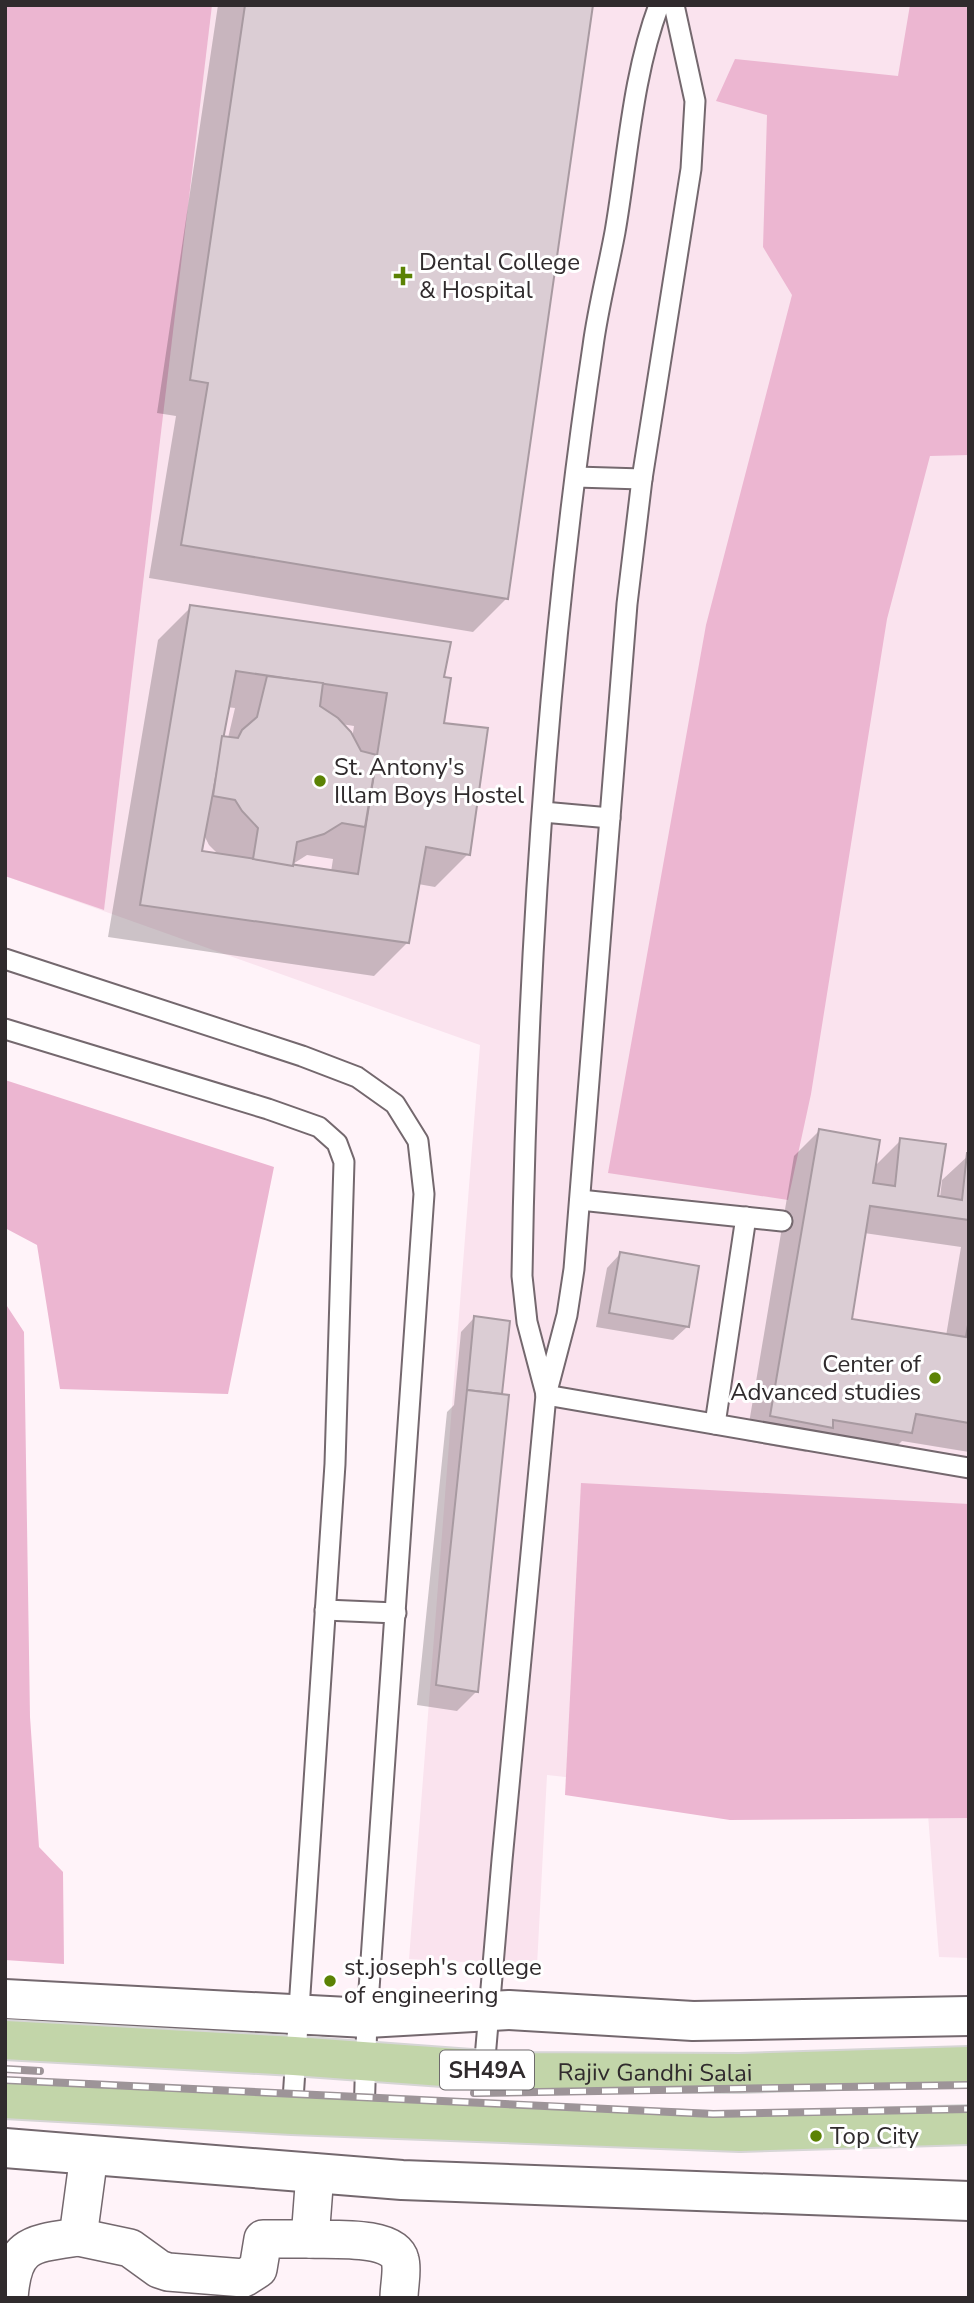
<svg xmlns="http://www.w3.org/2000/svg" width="974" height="2303" font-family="'Nunito Sans',sans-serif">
  <rect width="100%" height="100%" fill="#fff3f9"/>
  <path fill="#fae3ee" d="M5 5H969V1958L939 1957 926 1789 712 1793 547 1775 537 1966 409 1959 480 1045 5 876Z"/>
  <g fill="#ecb6d1">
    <path d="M5 5H212L104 910 5 876Z"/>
    <path d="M910 5H969V455L930 456 887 619 811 1094 788 1200 608 1173 706 625 792 295 763 247 767 115 716 101 735 59 898 76Z"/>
    <path d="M5 1080 274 1167 228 1394 60 1389 37 1245 5 1228Z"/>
    <path d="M5 1303 24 1332 30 1717 39 1847 63 1872 64 1964 5 1960Z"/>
    <path d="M581 1483 969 1504V1818L730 1820 565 1795Z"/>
  </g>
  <g fill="#0003" fill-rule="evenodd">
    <path d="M218 5H591L507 598 473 632 149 578 176 416 157 413Z"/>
    <path d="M191 607 442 678V724L468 854 435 887 418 884 407 943 374 976 108 937 158 640ZM226 707 235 708 228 738 220 737ZM341 724 354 726 352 739ZM204 835 209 845 219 855 200 853ZM307 855 333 859 331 872 288 867Z"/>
    <path d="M819 1131 874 1167 901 1140 936 1197 940 1198 942 1180 969 1155V1452L902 1441 885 1458 812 1446 806 1452 746 1441 794 1156ZM864 1233 961 1247 946 1336 850 1320Z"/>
    <path d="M620 1254 687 1327 673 1340 596 1327 607 1268Z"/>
    <path d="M474 1318 508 1323 477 1691 457 1711 417 1705 447 1412 454 1405 461 1332Z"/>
  </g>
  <g fill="#dbcdd4" stroke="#a89aa1" stroke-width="2" fill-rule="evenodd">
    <path d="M245 5H593L508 599 181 545 208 383 190 380Z"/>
    <path d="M190 605 451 642 444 677 451 678 444 723 488 728 470 855 426 847 409 943 140 905ZM236 671 387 693 358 874 202 851Z"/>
    <path d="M267 676 323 683 320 706 338 718 351 732 361 751 377 755 365 827 342 823 324 834 297 842 293 866 253 859 258 828 242 811 235 800 213 796 222 736 238 738 242 730 257 717Z"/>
    <path d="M819 1129 880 1140 873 1183 895 1186 900 1138 946 1144 938 1196 962 1200 967 1153H969V1220L870 1206 852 1319 966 1337 969 1319V1423L916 1414 912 1433 833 1420V1428L770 1416Z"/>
    <path d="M620 1252 699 1266 689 1327 609 1313Z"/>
    <path d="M474 1316 510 1321 502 1394 467 1390Z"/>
    <path d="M467 1390 509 1395 478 1692 436 1685Z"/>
  </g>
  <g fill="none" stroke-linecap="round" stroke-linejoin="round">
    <defs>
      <g id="service">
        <path d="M576 477 642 479"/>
        <path d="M543 812 610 818"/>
        <path d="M5 959 302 1056 357 1077 395 1104 418 1141 424 1194 367 2018 364 2118"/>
        <path d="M5 1029 268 1109 319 1127 337 1143 344 1162 335 1464 292 2115"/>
        <path d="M580 1200 782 1221"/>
        <path d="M546 1394 527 1322 522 1276C527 965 547 653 593 346 598 308 608 270 615 232 628 157 632 77 659 5"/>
        <path d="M546 1395 969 1468"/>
        <path d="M715 1424 746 1217"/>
        <path d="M325 1610 396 1613"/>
        <path d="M484 2070 502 1860 546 1395 567 1315 574 1269 627 604 642 479 691 169 695 101 674 5"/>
      </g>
      <g id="minor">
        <path d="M315 2173 310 2239C331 2240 394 2235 400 2260 403 2270 399 2286 399 2298"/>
        <path d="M78 2237 130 2248 159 2269 168 2272 244 2278 258 2269 263 2239H310"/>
        <path d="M9 2298C13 2244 30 2244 78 2237L89 2155"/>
      </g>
      <g id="tertiary">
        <path d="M5 1999 367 2018 509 2010 693 2021 969 2016"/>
        <path d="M5 2148 402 2180 969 2201"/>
      </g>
      <g id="primary">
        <path id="s1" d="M5 2040 294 2056 511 2072 740 2073 969 2066"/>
        <path d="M5 2099 292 2115 740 2132 969 2125"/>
      </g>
    </defs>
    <use href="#service" stroke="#74686e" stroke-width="23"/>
    <use href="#minor" stroke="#74686e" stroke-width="40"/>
    <use href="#tertiary" stroke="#74686e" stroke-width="42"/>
    <use href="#primary" stroke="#d6d5d5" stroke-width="42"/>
    <use href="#service" stroke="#fff" stroke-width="19"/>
    <use href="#minor" stroke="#fff" stroke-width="37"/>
    <use href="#tertiary" stroke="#fff" stroke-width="38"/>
    <use href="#primary" stroke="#c2d5a9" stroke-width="38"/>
    <defs>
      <g id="rail">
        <path d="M5 2069 40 2071"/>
        <path d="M5 2080 713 2114 969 2109"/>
        <path d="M474 2093 969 2085"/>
      </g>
    </defs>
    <use href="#rail" stroke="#9d9498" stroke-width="8"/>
    <use href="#rail" stroke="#fff" stroke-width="5" stroke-dasharray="16" stroke-linecap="butt"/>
  </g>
  <g fill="#5b8204" stroke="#fff" stroke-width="2.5">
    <path d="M399.5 265.5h7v7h7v7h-7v7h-7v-7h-7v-7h7z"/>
    <circle cx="320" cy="781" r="7"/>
    <circle cx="935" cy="1378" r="7"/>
    <circle cx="330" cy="1981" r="7"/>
    <circle cx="816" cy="2136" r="7"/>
  </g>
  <g text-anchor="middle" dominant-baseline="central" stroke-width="6" stroke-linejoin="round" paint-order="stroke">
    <rect fill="#fff" stroke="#6e6b6c" stroke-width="2" x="440" y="2050.5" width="94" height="39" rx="5"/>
    <g font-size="23" font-weight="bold" fill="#302b2d">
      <text x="487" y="2070">SH49A</text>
    </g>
    <g font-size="24" fill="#302b2d" stroke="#fff" text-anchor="start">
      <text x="419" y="262">Dental College<tspan x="419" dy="28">&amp; Hospital</tspan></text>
      <text x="334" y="767">St. Antony's<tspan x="334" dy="28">Illam Boys Hostel</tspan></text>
      <text x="921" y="1364" text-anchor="end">Center of<tspan x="921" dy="28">Advanced studies</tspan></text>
      <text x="344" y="1967">st.joseph's college<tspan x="344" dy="28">of engineering</tspan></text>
      <text x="830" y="2136">Top City</text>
    </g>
    <g font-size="24" fill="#302b2d" stroke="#fff">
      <text stroke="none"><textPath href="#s1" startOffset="651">Rajiv Gandhi Salai</textPath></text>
    </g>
  </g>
  <rect width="974" height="2303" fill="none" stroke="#302b2d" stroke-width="14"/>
</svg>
